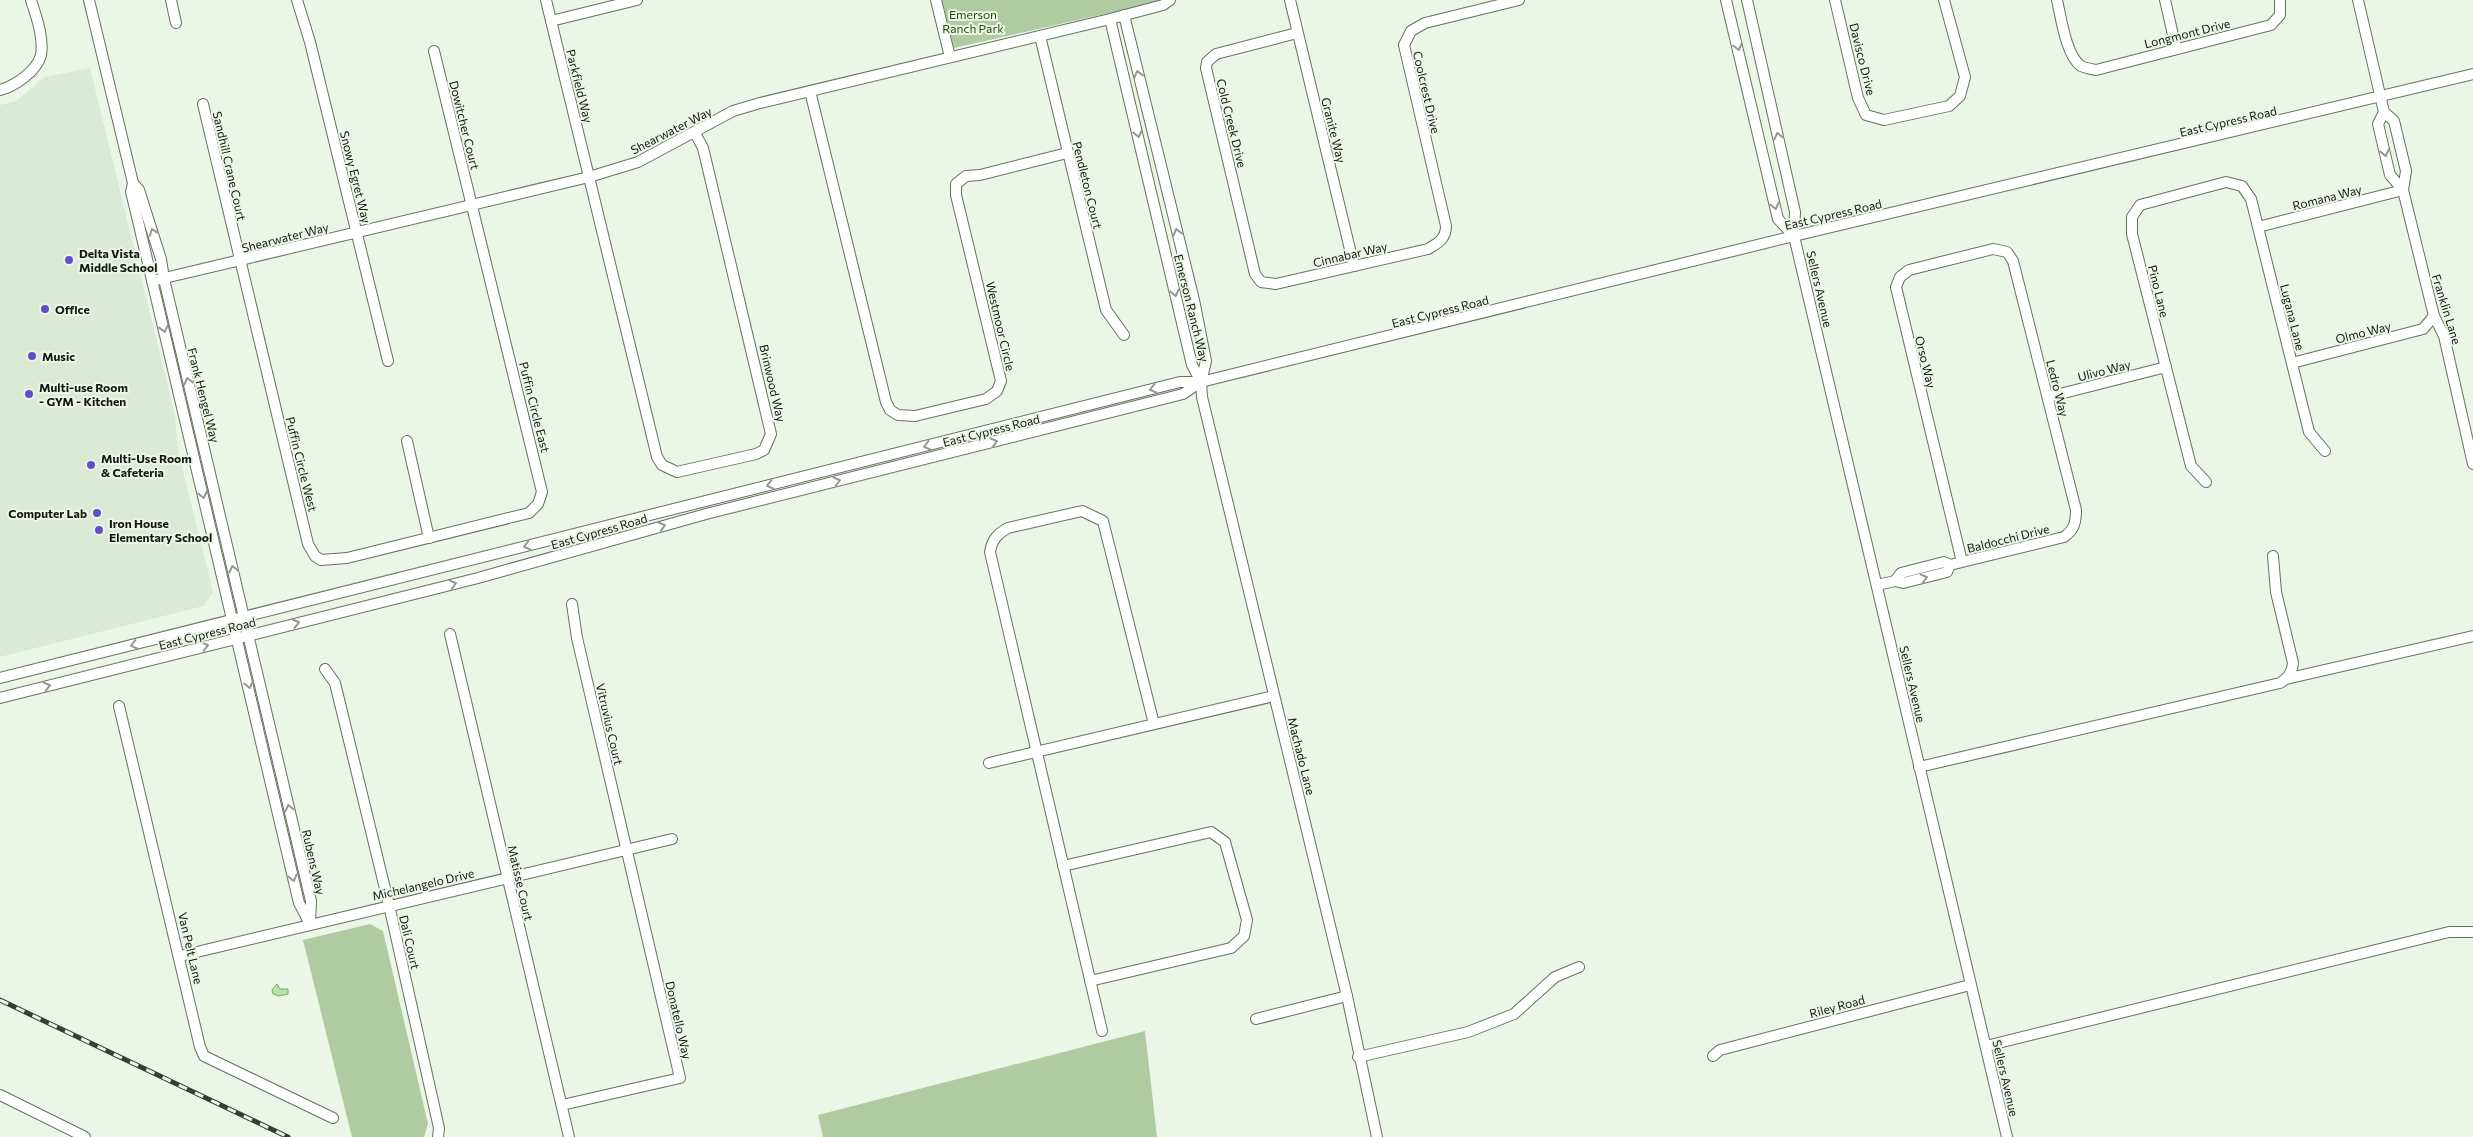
<svg xmlns="http://www.w3.org/2000/svg" width="2473" height="1137" font-family="Commissioner,sans-serif">
  <rect width="100%" height="100%" fill="#ebf6e7"/>
  <path fill="#dbead5" d="M90 68 175 416 178 451 213 592 204 606 0 657V105L16 101 45 77Z"/>
  <g fill="#afcba2">
    <path d="M942 0H1158L1153 3 954 48Z"/>
    <path d="M370 924 383 931 428 1124 424 1137H352L303 940Z"/>
    <path d="M1145 1031 1157 1137H823L818 1115Z"/>
  </g>
  <path fill="#b6e3a2" stroke="#85a676" d="M277 984 280 989H288V994L279 996 273 994 272 990Z"/>
  <g fill="none" stroke-linecap="round" stroke-linejoin="round">
    <defs>
      <g id="minor">
        <path d="M89 0 133 183 131 192 134 204 299 903 310 924"/>
        <path d="M171 0 176 23"/>
        <path d="M297 0 310 42 388 361"/>
        <path d="M546 0 657 457 662 465 677 472 756 454 764 450 771 434 703 148 695 133"/>
        <path d="M936 0 950 57"/>
        <path d="M1290 0 1354 266"/>
        <path d="M1726 0 1778 219 1794 236"/>
        <path d="M1747 0 1795 212 1794 236 2007 1137"/>
        <path d="M1835 0 1858 98 1866 115 1884 120 1949 106 1960 96 1965 77 1944 0"/>
        <path d="M2057 0C2061 17 2066 56 2081 66 2085 68 2091 69 2096 70L2271 25 2280 15V0"/>
        <path d="M2165 0 2176 48"/>
        <path d="M2358 0 2384 112 2394 121 2406 171 2403 190 2434 316 2444 336 2473 464"/>
        <path d="M1124 15 1194 300 1206 361 1201 382 1202 397 1347 996 1377 1137"/>
        <path d="M1110 19 1192 365 1201 382"/>
        <path d="M551 21 637 0"/>
        <path d="M1297 33 1216 54 1207 62 1206 68 1255 274 1261 282 1276 284 1428 249C1438 243 1446 239 1446 226L1404 45 1411 31 1425 23 1519 0"/>
        <path d="M1040 36 1106 310 1124 335"/>
        <path d="M0 90C15 86 37 71 41 55 44 37 36 16 31 0"/>
        <path d="M810 91 886 402 890 410 898 415 915 416 986 399 997 391 1001 381 956 195V184L966 176 980 175 1067 153"/>
        <path d="M203 104 308 544 315 556 321 560 347 558 529 513 538 504 542 492 434 51"/>
        <path d="M2384 112 2378 124 2390 175 2403 190"/>
        <path d="M133 183 139 190 161 259 164 279 311 901 310 923"/>
        <path d="M2258 227 2403 190"/>
        <path d="M152 281 589 177 638 162 733 111 760 103 1110 19 1163 5 1170 0"/>
        <path d="M2292 363 2423 329 2434 316"/>
        <path d="M2048 397 2166 367"/>
        <path d="M407 441 429 538"/>
        <path d="M2206 482 2191 466 2132 234V217L2140 205 2226 182 2242 186 2251 199 2309 432 2325 451"/>
        <path d="M1895 581 1901 573 1944 562 1950 565 1962 562 2064 537C2074 530 2076 523 2076 510L2013 261 2007 252 1993 249 1909 270 1900 277 1896 287 1962 562"/>
        <path d="M1877 585 1895 581 1903 583 1947 572 1950 565"/>
        <path d="M450 634 569 1137"/>
        <path d="M325 669 335 683 389 905 439 1128 438 1137"/>
        <path d="M0 678 1180 382H1201L1221 377 1794 236 2473 74"/>
        <path d="M2286 679 2473 636"/>
        <path d="M0 698 478 578 706 514 1183 394 1200 382"/>
        <path d="M119 706 200 1047 204 1056 333 1118"/>
        <path d="M989 763 1274 696"/>
        <path d="M1919 767 2280 683C2288 678 2292 673 2293 663L2276 592 2273 556"/>
        <path d="M1063 866 1211 832 1225 842 1247 920 1244 936 1231 948 1090 981"/>
        <path d="M180 956 672 839"/>
        <path d="M1256 1019 1347 996"/>
        <path d="M1102 1031 990 552C992 540 997 534 1008 528L1082 511 1103 521 1154 724"/>
        <path d="M1986 1046 2449 932H2473"/>
        <path d="M1713 1056 1720 1050 1970 985"/>
        <path d="M1358 1057 1468 1032 1514 1014 1555 977 1579 967"/>
        <path d="M0 1095 85 1137"/>
        <path d="M562 1105 680 1078 577 638 572 604"/>
      </g>
    </defs>
    <use href="#minor" stroke="#677063" stroke-width="12"/>
    <use href="#minor" stroke="#fff" stroke-width="10"/>
    <defs>
      <path id="rail" d="M0 1000 288 1137"/>
    </defs>
    <use href="#rail" stroke="#383d36" stroke-width="5"/>
    <use href="#rail" stroke="#ebf6e7" stroke-width="3" stroke-dasharray="9" stroke-linecap="butt"/>
  </g>
  <defs><path id="oneway-chevron" d="M-2-3.5L2.5 0L-2 3.5" fill="none" stroke-width="1.6" stroke-linecap="round" stroke-linejoin="round" transform="scale(1.25)"/></defs>
  <g stroke="#959794">
    <use href="#oneway-chevron" transform="translate(1738 47) rotate(77)"/>
    <use href="#oneway-chevron" transform="translate(1138 74) rotate(-104)"/>
    <use href="#oneway-chevron" transform="translate(1138 134) rotate(77)"/>
    <use href="#oneway-chevron" transform="translate(1778 136) rotate(-103)"/>
    <use href="#oneway-chevron" transform="translate(2385 153) rotate(77)"/>
    <use href="#oneway-chevron" transform="translate(1775 206) rotate(77)"/>
    <use href="#oneway-chevron" transform="translate(153 232) rotate(-110)"/>
    <use href="#oneway-chevron" transform="translate(1177 232) rotate(-104)"/>
    <use href="#oneway-chevron" transform="translate(1175 293) rotate(77)"/>
    <use href="#oneway-chevron" transform="translate(164 329) rotate(76)"/>
    <use href="#oneway-chevron" transform="translate(188 381) rotate(-104)"/>
    <use href="#oneway-chevron" transform="translate(1153 389) rotate(166)"/>
    <use href="#oneway-chevron" transform="translate(994 442) rotate(-14)"/>
    <use href="#oneway-chevron" transform="translate(927 446) rotate(166)"/>
    <use href="#oneway-chevron" transform="translate(837 481) rotate(-14)"/>
    <use href="#oneway-chevron" transform="translate(770 485) rotate(166)"/>
    <use href="#oneway-chevron" transform="translate(203 495) rotate(77)"/>
    <use href="#oneway-chevron" transform="translate(662 526) rotate(-16)"/>
    <use href="#oneway-chevron" transform="translate(527 546) rotate(166)"/>
    <use href="#oneway-chevron" transform="translate(233 569) rotate(-104)"/>
    <use href="#oneway-chevron" transform="translate(1924 578) rotate(-14)"/>
    <use href="#oneway-chevron" transform="translate(453 584) rotate(-14)"/>
    <use href="#oneway-chevron" transform="translate(296 623) rotate(-14)"/>
    <use href="#oneway-chevron" transform="translate(134 645) rotate(166)"/>
    <use href="#oneway-chevron" transform="translate(205 646) rotate(-14)"/>
    <use href="#oneway-chevron" transform="translate(249 685) rotate(77)"/>
    <use href="#oneway-chevron" transform="translate(47 686) rotate(-14)"/>
    <use href="#oneway-chevron" transform="translate(289 808) rotate(-103)"/>
    <use href="#oneway-chevron" transform="translate(293 878) rotate(77)"/>
  </g>
  <g fill="#634dc6" stroke="#ebf6e7" stroke-width="2">
    <circle cx="69" cy="260" r="5"/>
    <circle cx="45" cy="309" r="5"/>
    <circle cx="32" cy="356" r="5"/>
    <circle cx="29" cy="394" r="5"/>
    <circle cx="91" cy="465" r="5"/>
    <circle cx="97" cy="513" r="5"/>
    <circle cx="99" cy="530" r="5"/>
  </g>
  <g text-anchor="middle" dominant-baseline="central" stroke-width="4" stroke-linejoin="round" paint-order="stroke">
    <g font-size="12" fill="#254e0c" stroke="#ebf6e7">
      <text x="973" y="14">Emerson<tspan x="973" dy="14">Ranch Park</tspan></text>
    </g>
    <g font-size="12" fill="#131711" stroke="#ebf6e7">
      <text transform="translate(2187 33) rotate(-14)">Longmont Drive</text>
      <text transform="translate(1863 59) rotate(76)">Davisco Drive</text>
      <text transform="translate(580 86) rotate(76)">Parkfield Way</text>
      <text transform="translate(1427 92) rotate(77)">Coolcrest Drive</text>
      <text transform="translate(2228 121) rotate(-13)">East Cypress Road</text>
      <text transform="translate(1232 123) rotate(76)">Cold Creek Drive</text>
      <text transform="translate(465 125) rotate(76)">Dowitcher Court</text>
      <text transform="translate(671 130) rotate(-27)">Shearwater Way</text>
      <text transform="translate(1334 130) rotate(76)">Granite Way</text>
      <text transform="translate(230 166) rotate(77)">Sandhill Crane Court</text>
      <text transform="translate(356 177) rotate(76)">Snowy Egret Way</text>
      <text transform="translate(1088 185) rotate(76)">Pendleton Court</text>
      <text transform="translate(2327 197) rotate(-14)">Romana Way</text>
      <text transform="translate(1833 214) rotate(-13)">East Cypress Road</text>
      <text transform="translate(285 237) rotate(-14)">Shearwater Way</text>
      <text transform="translate(1350 254) rotate(-13)">Cinnabar Way</text>
      <text transform="translate(1820 289) rotate(77)">Sellers Avenue</text>
      <text transform="translate(2159 291) rotate(76)">Pino Lane</text>
      <text transform="translate(1192 308) rotate(76)">Emerson Ranch Way</text>
      <text transform="translate(2447 309) rotate(73)">Franklin Lane</text>
      <text transform="translate(1440 311) rotate(-14)">East Cypress Road</text>
      <text transform="translate(2293 317) rotate(76)">Lugana Lane</text>
      <text transform="translate(1001 326) rotate(77)">Westmoor Circle</text>
      <text transform="translate(2363 332) rotate(-14)">Olmo Way</text>
      <text transform="translate(1926 362) rotate(76)">Orso Way</text>
      <text transform="translate(2104 370) rotate(-14)">Ulivo Way</text>
      <text transform="translate(773 383) rotate(77)">Brinwood Way</text>
      <text transform="translate(2058 388) rotate(76)">Ledro Way</text>
      <text transform="translate(204 395) rotate(76)">Frank Hengel Way</text>
      <text transform="translate(535 407) rotate(76)">Puffin Circle East</text>
      <text transform="translate(991 430) rotate(-14)">East Cypress Road</text>
      <text transform="translate(302 464) rotate(76)">Puffin Circle West</text>
      <text transform="translate(599 531) rotate(-16)">East Cypress Road</text>
      <text transform="translate(2008 538) rotate(-14)">Baldocchi Drive</text>
      <text transform="translate(207 633) rotate(-14)">East Cypress Road</text>
      <text transform="translate(1913 684) rotate(77)">Sellers Avenue</text>
      <text transform="translate(610 724) rotate(77)">Vitruvius Court</text>
      <text transform="translate(1302 756) rotate(76)">Machado Lane</text>
      <text transform="translate(314 862) rotate(77)">Rubens Way</text>
      <text transform="translate(521 883) rotate(77)">Matisse Court</text>
      <text transform="translate(423 884) rotate(-13)">Michelangelo Drive</text>
      <text transform="translate(410 942) rotate(77)">Dali Court</text>
      <text transform="translate(191 948) rotate(77)">Van Pelt Lane</text>
      <text transform="translate(1837 1006) rotate(-15)">Riley Road</text>
      <text transform="translate(679 1020) rotate(77)">Donatello Way</text>
      <text transform="translate(2006 1078) rotate(77)">Sellers Avenue</text>
    </g>
    <g font-size="12" font-weight="bold" fill="#131711" stroke="#ebf6e7" text-anchor="start">
      <text x="79" y="253">Delta Vista<tspan x="79" dy="14">Middle School</tspan></text>
      <text x="55" y="309">Office</text>
      <text x="42" y="356">Music</text>
      <text x="39" y="387">Multi-use Room<tspan x="39" dy="14">- GYM - Kitchen</tspan></text>
      <text x="101" y="458">Multi-Use Room<tspan x="101" dy="14">&amp; Cafeteria</tspan></text>
      <text x="87" y="513" text-anchor="end">Computer Lab</text>
      <text x="109" y="523">Iron House<tspan x="109" dy="14">Elementary School</tspan></text>
    </g>
  </g>
</svg>
